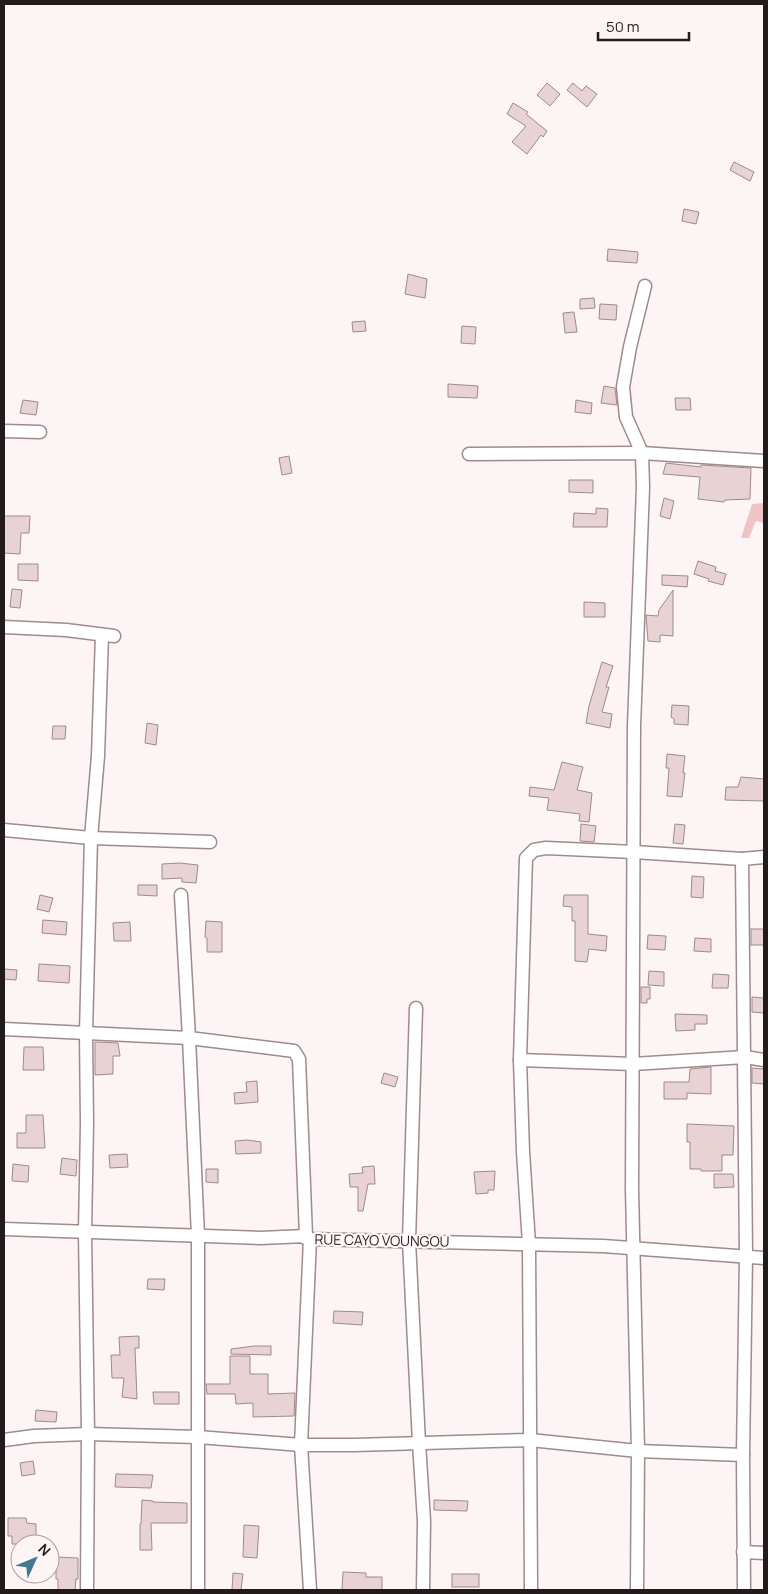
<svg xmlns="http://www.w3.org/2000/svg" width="768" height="1594" font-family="Manrope,sans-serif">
  <rect width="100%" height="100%" fill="#fdf4f5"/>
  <path fill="#f0c3c6" d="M764 503V523L756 521 749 538H741L752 504Z"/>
  <g fill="#e8d2d4" stroke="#9e8a8b">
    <path d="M547 83 560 94 550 106 537 95Z"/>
    <path d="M573 83 582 91 586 86 597 94 587 107 567 90Z"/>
    <path d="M513 103 528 112 526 114 547 131 543 137 541 135 527 154 512 142 526 126 507 114Z"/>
    <path d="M734 162 754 172 750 181 730 170Z"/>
    <path d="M684 209 699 212 696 224 682 221Z"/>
    <path d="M608 249 638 252 637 263 607 261Z"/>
    <path d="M408 274 427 279 425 298 405 294Z"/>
    <path d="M594 298 595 308 580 309V299Z"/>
    <path d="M600 304 617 305 616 320 599 319Z"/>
    <path d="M574 312 577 332 565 333 563 313Z"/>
    <path d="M365 321 366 331 353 332 352 322Z"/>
    <path d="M462 326 476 327 475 344 461 343Z"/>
    <path d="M448 384 478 386 477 398 448 397Z"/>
    <path d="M604 386 615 388 617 405 601 403Z"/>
    <path d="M675 398H690L691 410H676Z"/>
    <path d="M23 400 38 402 36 415 20 413Z"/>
    <path d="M576 400 592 403 591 414 575 412Z"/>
    <path d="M289 456 292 473 282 475 279 458Z"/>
    <path d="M666 463 701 467V465L751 468 750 499 725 500 724 502 698 499 700 477 663 474Z"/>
    <path d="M569 480H593V493L569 492Z"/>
    <path d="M664 498 674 501 670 519 660 516Z"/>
    <path d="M596 508 608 509 607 527H573L574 513 596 514Z"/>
    <path d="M4 516H30L29 533H21L20 554 4 553Z"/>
    <path d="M698 561 716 567 715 571 726 574 723 585 708 581 709 579 694 574Z"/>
    <path d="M18 564H38V581L18 580Z"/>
    <path d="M662 575 688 576 687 587 662 585Z"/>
    <path d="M12 589 22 590 20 608 10 607Z"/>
    <path d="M673 590V636L660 635V642L648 641 646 615 658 616 659 610Z"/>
    <path d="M584 602 605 603V617H584Z"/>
    <path d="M602 662 613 666 606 687H609L602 712 612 714 610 728 586 723 589 706Z"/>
    <path d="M672 705 689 706 688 725 674 724V719L671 717Z"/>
    <path d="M147 723 158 725 156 745 145 743Z"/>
    <path d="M53 726H66L65 739H52Z"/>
    <path d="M667 754 685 756 683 773H685L682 797 667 796 669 768H666Z"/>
    <path d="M562 762 583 767 577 790 592 793 589 822 579 821 580 814 547 810 549 798 529 796 530 787 554 790Z"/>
    <path d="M741 777 764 779V801L725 800 726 787H738Z"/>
    <path d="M581 824 596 826 594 842 580 841Z"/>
    <path d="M675 824 685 825 683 844 673 843Z"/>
    <path d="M180 863 198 865 196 883 182 882V878L162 879V864Z"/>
    <path d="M692 876 704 877 703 898 691 897Z"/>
    <path d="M138 885H157V896L138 895Z"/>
    <path d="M40 895 53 898 49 912 37 909Z"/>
    <path d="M564 895H588V934L607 936 606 951 589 949 587 962 575 961V921H572V907L563 906Z"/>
    <path d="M43 920 67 922 66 935 42 933Z"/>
    <path d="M206 921 222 922V952H207V938L205 937Z"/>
    <path d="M130 922 131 941H114L113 923Z"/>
    <rect x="751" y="929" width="13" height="16"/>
    <path d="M648 935 666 936 665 950 647 949Z"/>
    <path d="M695 938 711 939V952L694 951Z"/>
    <path d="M39 964 70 966 69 983 38 981Z"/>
    <path d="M4 969 17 970 16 980 4 979Z"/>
    <path d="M649 971 664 972V986L648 985Z"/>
    <path d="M713 974 729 975 728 988H712Z"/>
    <path d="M641 987H650V999H647V1003H641Z"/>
    <path d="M752 997 764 998V1013L752 1012Z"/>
    <path d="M675 1014 707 1015V1024H695V1030L676 1031Z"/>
    <path d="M95 1042 118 1043 120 1056H113V1074L95 1075Z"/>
    <path d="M24 1047H43L44 1070H23Z"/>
    <path d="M711 1067V1094L687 1093V1099H664V1082H689L690 1069Z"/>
    <path d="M752 1068 764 1069V1084L752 1083Z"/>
    <path d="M384 1073 398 1077 395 1087 381 1083Z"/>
    <path d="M257 1081 258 1102 235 1104 234 1093 247 1092 246 1082Z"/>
    <path d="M26 1115H43L45 1148H17V1133H26Z"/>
    <path d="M687 1124 734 1126 733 1155H722V1171H701V1169H690V1142H687Z"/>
    <path d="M247 1140 261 1142V1153L236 1154 235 1141Z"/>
    <path d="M127 1154 128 1167 110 1168 109 1155Z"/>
    <path d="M62 1158 77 1160 76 1176 60 1174Z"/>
    <path d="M13 1164 29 1166 28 1182 12 1181Z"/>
    <path d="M374 1166 375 1184H368L363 1211H358V1187H350L349 1174 363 1173 362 1167Z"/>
    <path d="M206 1169H218V1183L206 1182Z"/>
    <path d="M495 1171 494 1190H488V1193L476 1194 474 1172Z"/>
    <path d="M714 1174H733L734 1187 714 1188Z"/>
    <path d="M148 1279H165L164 1290 147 1289Z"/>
    <path d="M334 1311 363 1312 362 1325 333 1323Z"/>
    <path d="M139 1336V1348H135L137 1399 122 1397 124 1378H112L111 1355H120L119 1337Z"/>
    <path d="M254 1346H271V1355L231 1354V1349Z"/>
    <path d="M230 1356H250V1374H268V1394L295 1393 294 1416 253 1417V1403L236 1404 235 1394H207L206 1384H230Z"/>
    <path d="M153 1392H179V1404H154Z"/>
    <path d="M36 1410 57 1412 56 1422 35 1421Z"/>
    <path d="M33 1461 35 1474 22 1476 20 1463Z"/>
    <path d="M116 1474 153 1475 151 1488 115 1487Z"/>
    <path d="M142 1500 153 1501V1502L187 1503V1523H151L152 1550H140V1524H141Z"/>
    <path d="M434 1500 468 1501 467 1511 434 1510Z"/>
    <path d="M8 1518H26L27 1523 36 1524V1544H12V1536H8Z"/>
    <path d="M244 1525 259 1526 257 1558 243 1557Z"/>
    <path d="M56 1557 78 1558V1579H76L75 1590H58V1579H56Z"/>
    <path d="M343 1572 366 1573V1577H382V1590H342Z"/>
    <path d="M233 1573 243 1574 241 1590H232Z"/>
    <rect x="452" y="1574" width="27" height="13"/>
  </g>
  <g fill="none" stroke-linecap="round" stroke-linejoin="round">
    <defs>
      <g id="minor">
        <path d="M4 431 40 432"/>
        <path d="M469 454 642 453 764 461"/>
        <path d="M4 627 66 630 114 636"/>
        <path d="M4 830 91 838 210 842"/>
        <path d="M742 859 746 1256 743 1455 744 1590"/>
        <path d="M181 895 189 1038 198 1236V1590"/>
        <path d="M416 1008 409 1241 419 1443 424 1521 423 1590"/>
        <path d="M4 1029 189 1038 294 1051 299 1059 306 1236"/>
        <path d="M520 1060 633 1064 745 1057 764 1060"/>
        <path d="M4 1229 260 1238 306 1236 305 1238 310 1239 603 1246 764 1258"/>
        <path d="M4 1440 34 1436 88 1434 198 1437 301 1445H354L530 1440 638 1451 743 1455"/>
        <path d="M743 1552 764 1553"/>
        <path d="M87 1590 88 1434 85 1232 87 1124 86 1033 91 838 98 756 102 635"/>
        <path d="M310 1590 301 1445 310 1239"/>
        <path d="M531 1590 529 1244 523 1152 520 1060 526 858 534 850 546 848 634 852 742 859 764 857"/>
        <path d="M637 1590 638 1451 632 1189 634 726 643 487 642 453 626 417 623 387 630 347 645 286"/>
      </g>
    </defs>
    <use href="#minor" stroke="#9f8a8c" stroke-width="15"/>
    <use href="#minor" stroke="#fff" stroke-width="12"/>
  </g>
  <g text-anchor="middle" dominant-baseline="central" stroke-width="4.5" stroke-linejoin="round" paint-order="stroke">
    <g font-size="14" fill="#231b1b" stroke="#fdf4f5">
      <text transform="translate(382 1240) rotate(1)">RUE CAYO VOUNGOU</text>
    </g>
  </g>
  <rect width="768" height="1594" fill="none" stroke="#231b1b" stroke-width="10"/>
  <g transform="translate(35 1559) rotate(46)"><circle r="24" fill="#fdf4f5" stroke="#a69d9e"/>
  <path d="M0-4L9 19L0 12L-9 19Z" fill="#3e7a91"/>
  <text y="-8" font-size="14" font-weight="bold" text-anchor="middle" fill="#231b1b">N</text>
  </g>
  <path d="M598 32v8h91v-8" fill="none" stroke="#231b1b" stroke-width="2.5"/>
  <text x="606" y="32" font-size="15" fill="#231b1b" stroke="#fdf4f5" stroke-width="4" paint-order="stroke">50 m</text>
</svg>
